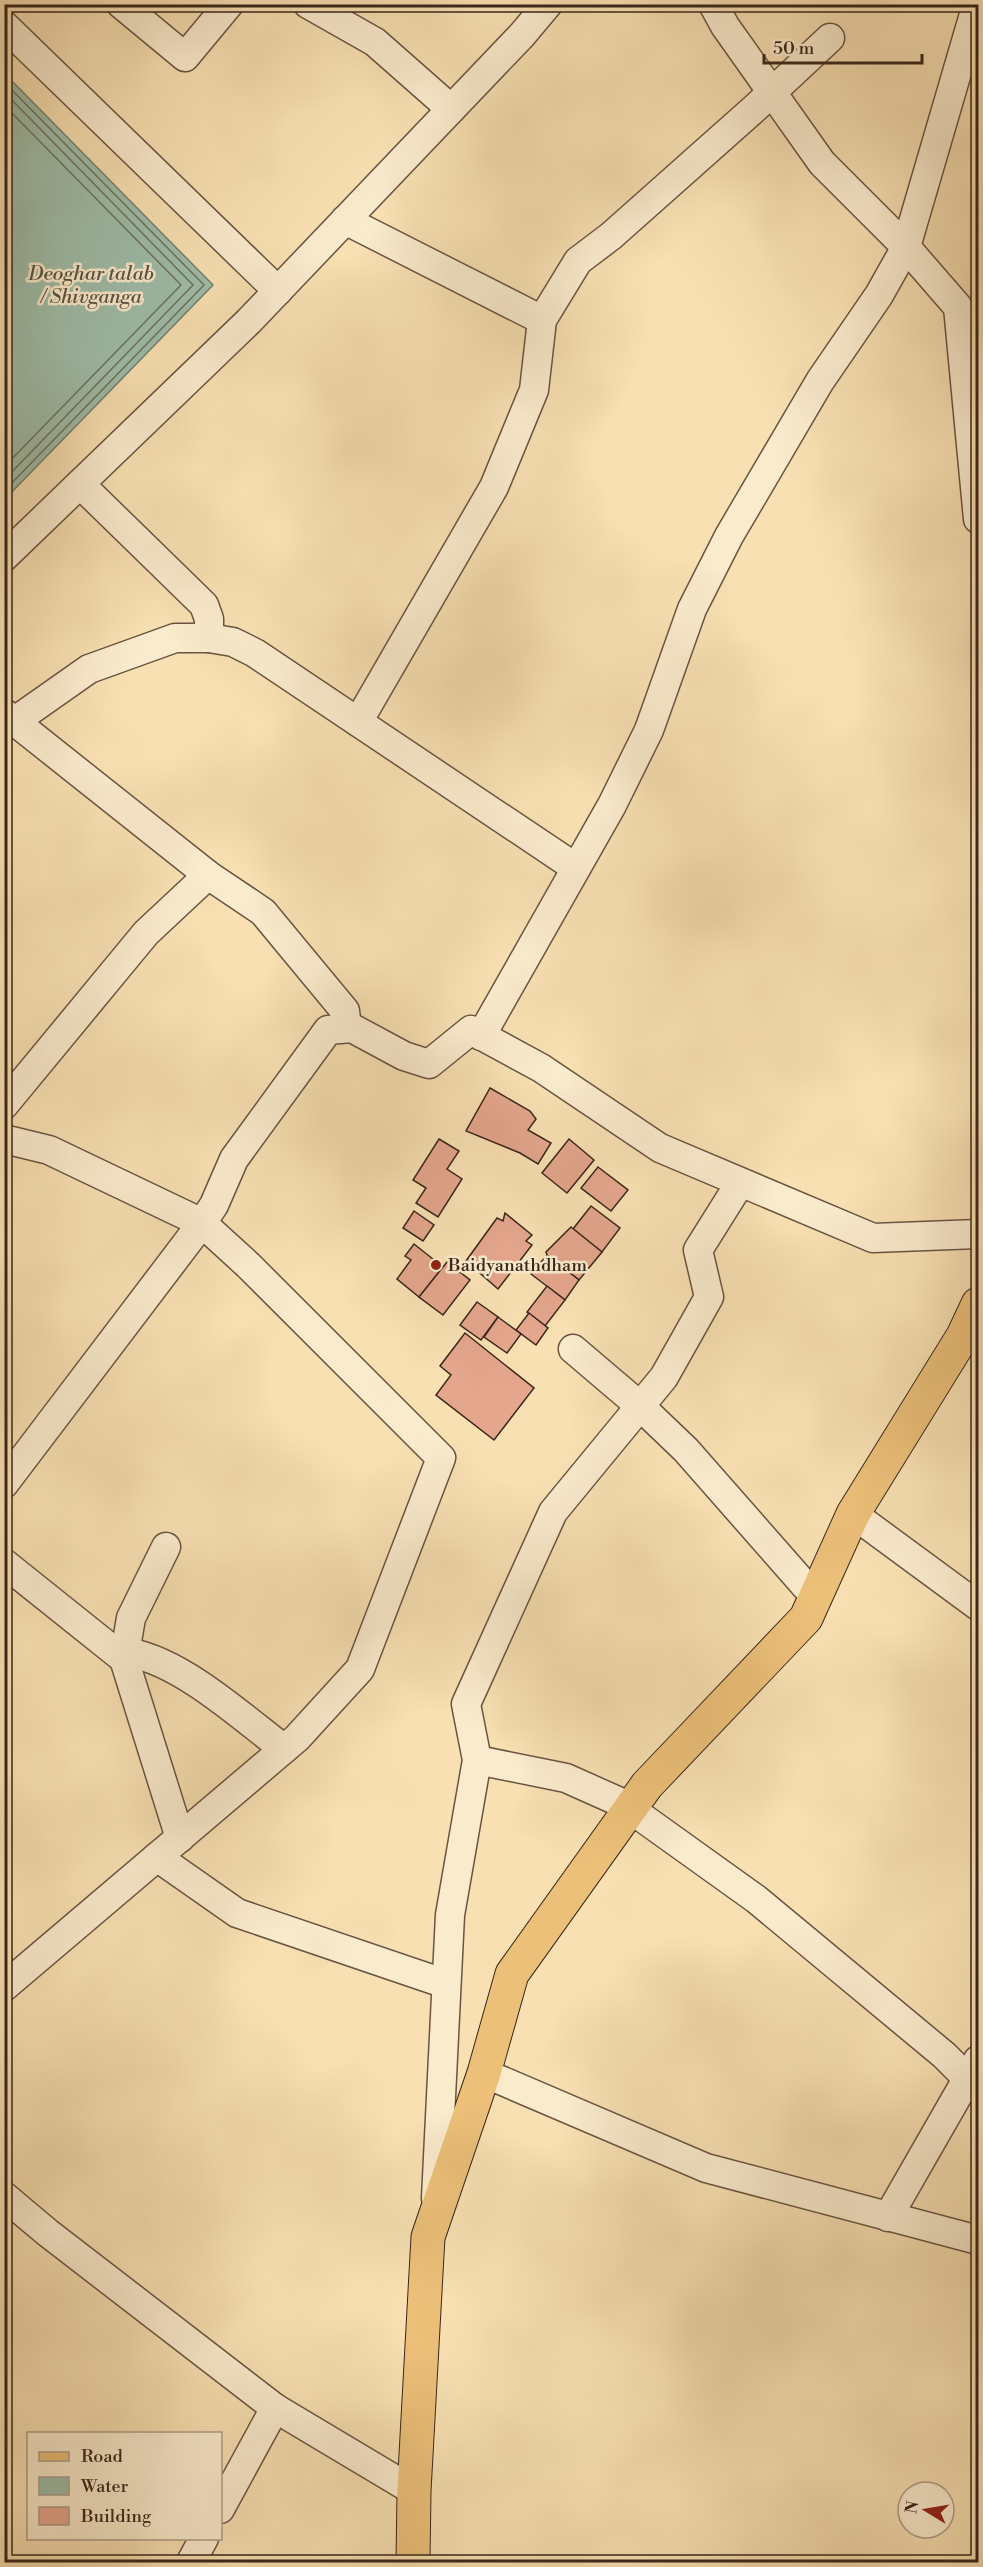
<svg xmlns="http://www.w3.org/2000/svg" width="983" height="2567" font-family="'Libre Bodoni',serif">
  <rect width="100%" height="100%" fill="#f8e0b2"/>
  <filter id="stains"><feTurbulence type="fractalNoise" baseFrequency=".00333" numOctaves="4"/><feColorMatrix values="0 0 0 0 .2 0 0 0 0 .09 0 0 0 0 .02 0 0 0 .5 -.17"/></filter>
  <radialGradient id="worn" r=".72"><stop offset=".6" stop-color="#630" stop-opacity="0"/><stop offset="1" stop-color="#630" stop-opacity=".3"/></radialGradient>
  <path fill="#9ebda9" stroke="#768170" stroke-width="1.5" d="M4 73 213 285 5 499H4Z"/>
  <g fill="none" stroke-linecap="round" stroke-linejoin="round">
    <g stroke="#6c7262" stroke-width="1.5">
      <path d="M4 82 204 285 4 491"/>
      <path d="M4 92 193 285 4 480"/>
      <path d="M4 105 181 285 4 467"/>
    </g>
  </g>
  <g fill="#e4a68d" stroke="#39261b" stroke-width="1.5">
    <path d="M490 1088 530 1111 536 1119 528 1130 551 1143 538 1164 520 1153 466 1131Z"/>
    <path d="M439 1139 459 1151 447 1169 462 1179 438 1217 416 1203 426 1188 413 1180Z"/>
    <path d="M569 1139 594 1160 567 1193 542 1173Z"/>
    <path d="M598 1167 628 1190 611 1211 581 1188Z"/>
    <path d="M591 1206 620 1228 602 1252 573 1229Z"/>
    <path d="M414 1211 434 1225 423 1241 403 1228Z"/>
    <path d="M505 1213 532 1235 526 1241 532 1245 498 1289 466 1261 497 1218 503 1221Z"/>
    <path d="M571 1227 602 1252 579 1280 547 1255 546 1252Z"/>
    <path d="M414 1244 443 1267 419 1297 397 1279 411 1260 405 1256Z"/>
    <path d="M547 1255 579 1280 565 1300 531 1274Z"/>
    <path d="M447 1262 470 1280 443 1315 419 1297Z"/>
    <path d="M547 1286 565 1300 545 1326 527 1312Z"/>
    <path d="M477 1302 498 1317 481 1340 460 1325Z"/>
    <path d="M529 1313 548 1328 536 1345 516 1330Z"/>
    <path d="M498 1317 521 1334 507 1353 484 1337Z"/>
    <path d="M465 1333 534 1388 494 1440 436 1395 451 1375 440 1366Z"/>
  </g>
  <g fill="none" stroke-linecap="round" stroke-linejoin="round">
    <defs>
      <g id="minor">
        <path d="M121 4 185 57 229 4"/>
        <path d="M308 4 375 42 451 109"/>
        <path d="M713 4 725 26 822 163 906 247 958 307 978 519"/>
        <path d="M4 25 278 291"/>
        <path d="M345 220 542 320"/>
        <path d="M80 484 204 605 209 619V638"/>
        <path d="M4 557 249 321 522 35 548 4"/>
        <path d="M4 713 208 875 263 912 345 1011 347 1028"/>
        <path d="M15 721 89 669 175 638H209L233 642 255 653 576 868"/>
        <path d="M358 722 494 487 534 390 542 320 578 261 611 236 755 108 830 38"/>
        <path d="M481 1036 612 805 649 730 692 609 729 536 820 381 879 295 906 247 977 4"/>
        <path d="M4 1105 146 933 208 875"/>
        <path d="M4 1139 49 1150 202 1223 248 1265 441 1458 360 1669 297 1738 4 1987"/>
        <path d="M573 1349 640 1406 686 1450 816 1598"/>
        <path d="M4 1484 202 1223 214 1205 234 1159 328 1030 352 1028 404 1056 429 1064 471 1030 541 1068 660 1148 873 1238 978 1234"/>
        <path d="M853 1514 978 1606"/>
        <path d="M166 1547 131 1618 124 1659 180 1838"/>
        <path d="M4 1563 124 1659 131 1653C183 1663 242 1717 284 1749"/>
        <path d="M477 1760 566 1778 622 1803 756 1899 944 2055 968 2079"/>
        <path d="M157 1857 237 1913 446 1984"/>
        <path d="M484 2073 706 2168 978 2240"/>
        <path d="M4 2196 48 2233 275 2408 414 2491"/>
        <path d="M436 2198 450 1915 477 1760 466 1704 553 1512 664 1377 709 1297 698 1250 740 1183"/>
        <path d="M888 2217 978 2060"/>
        <path d="M220 2509 275 2408"/>
        <path d="M191 2562 204 2538"/>
      </g>
      <path id="major" d="M413 2562 414 2491 428 2237 484 2073 512 1974 647 1785 806 1618 853 1514 963 1336 978 1304"/>
    </defs>
    <use href="#minor" stroke="#695441" stroke-width="31"/>
    <use href="#major" stroke="#39261b" stroke-width="35"/>
    <use href="#minor" stroke="#faebcd" stroke-width="28"/>
    <use href="#major" stroke="#ecc079" stroke-width="33"/>
  </g>
  <circle fill="#8f2418" stroke="#faebcd" stroke-width="2" cx="436" cy="1265" r="6"/>
  <g text-anchor="middle" dominant-baseline="central" stroke-width="5" stroke-linejoin="round" paint-order="stroke">
    <g font-size="18" fill="#39261b" stroke="#faebcd" text-anchor="start">
      <text x="448" y="1265">Baidyanathdham</text>
    </g>
    <g font-size="20" font-style="italic" fill="#575346" stroke="#faebcd">
      <text x="91" y="274">Deoghar talab<tspan x="91" dy="23">/ Shivganga</tspan></text>
    </g>
  </g>
  <rect width="983" height="2567" fill="none" stroke="#f8e0b2" stroke-width="24"/>
  <rect x="6" y="6" width="971" height="2555" fill="none" stroke="#39261b" stroke-width="3"/>
  <rect x="12" y="12" width="959" height="2543" fill="none" stroke="#39261b" stroke-width="1.5"/>
  <rect x="27" y="2432" width="195" height="108" fill="#faebcd" stroke="#ad9c86" stroke-width="1.5"/>
  <rect x="39" y="2452" width="30" height="9" fill="#ecc079" stroke="#ad9c86" stroke-width="1.5"/>
  <text x="81" y="2462" font-size="18" fill="#39261b">Road</text>
  <rect x="39" y="2477" width="30" height="18" fill="#9ebda9" stroke="#ad9c86" stroke-width="1.5"/>
  <text x="81" y="2492" font-size="18" fill="#39261b">Water</text>
  <rect x="39" y="2507" width="30" height="18" fill="#e4a68d" stroke="#ad9c86" stroke-width="1.5"/>
  <text x="81" y="2522" font-size="18" fill="#39261b">Building</text>
  <g transform="translate(926 2510) rotate(281)"><circle r="28" fill="#faebcd" stroke="#ad9c86" stroke-width="1.5"/>
  <path d="M0-4.5L10 22L0 15L-10 22Z" fill="#8f2418"/>
  <text y="-9" font-size="16" font-weight="bold" text-anchor="middle" fill="#39261b">N</text>
  </g>
  <path d="M764 54v9h158v-9" fill="none" stroke="#39261b" stroke-width="3"/>
  <text x="773" y="54" font-size="18" fill="#39261b" stroke="#faebcd" stroke-width="4.5" paint-order="stroke">50 m</text>
  <rect width="100%" height="100%" filter="url(#stains)"/>
  <rect width="100%" height="100%" fill="url(#worn)"/>
</svg>
